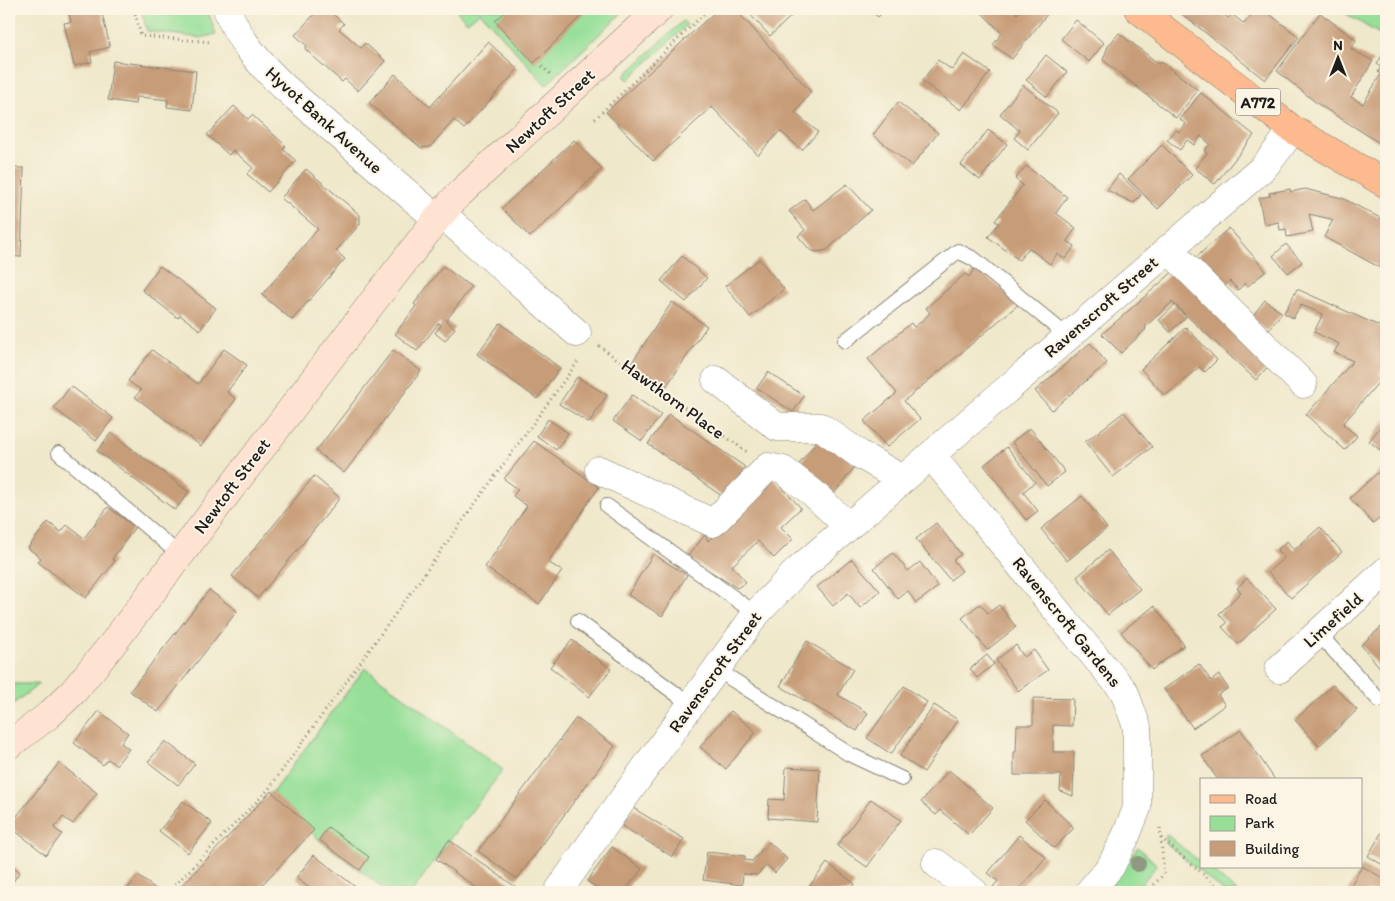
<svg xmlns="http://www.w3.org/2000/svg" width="1395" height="901" font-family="Itim,sans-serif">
  <rect width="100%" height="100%" fill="#fcf5e5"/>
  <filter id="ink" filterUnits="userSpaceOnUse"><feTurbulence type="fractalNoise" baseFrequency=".02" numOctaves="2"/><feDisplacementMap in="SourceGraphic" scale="10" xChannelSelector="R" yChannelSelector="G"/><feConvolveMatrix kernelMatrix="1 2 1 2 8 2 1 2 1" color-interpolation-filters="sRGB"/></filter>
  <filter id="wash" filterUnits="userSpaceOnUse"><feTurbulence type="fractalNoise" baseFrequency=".0096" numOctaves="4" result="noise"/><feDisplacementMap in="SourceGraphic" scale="20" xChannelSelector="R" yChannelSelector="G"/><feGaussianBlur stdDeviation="1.12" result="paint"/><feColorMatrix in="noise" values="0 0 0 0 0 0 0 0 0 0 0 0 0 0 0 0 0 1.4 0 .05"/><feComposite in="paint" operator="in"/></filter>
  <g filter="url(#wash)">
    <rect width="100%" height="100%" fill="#efe8cb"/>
    <g fill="#97df99" stroke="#5a7e5a">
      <path d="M141 9H207L216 34 201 38 147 31Z"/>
      <path d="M455 9H626L546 85 480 12 467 22Z"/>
      <path d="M1338 9H1386V38Z"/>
      <path d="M683 21 687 25 628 80 624 76Z"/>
      <path d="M365 668 503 770 449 840 412 892H389L319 840 272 793Z"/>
      <path d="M9 684H39L9 707Z"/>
      <path d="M1166 834 1201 863V867H1207L1237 892H1224L1166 843Z"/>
      <path d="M1138 847 1157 865 1135 892H1106Z"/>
    </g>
    <g id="blocks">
      <g fill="#c79c78">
        <path d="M68 9H101L110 47 90 52 92 62 74 66 64 23 71 22Z"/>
        <path d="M319 9H327L344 24 339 29 361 48 365 43 385 61 358 91 345 79 342 82 305 49 307 46 295 35Z"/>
        <path d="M508 9H588L534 63 495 21Z"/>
        <path d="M718 9H735L811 92 795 113 818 132 802 150 780 131 758 155 712 107 653 161 606 112Z"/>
        <path d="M745 9H799L770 36Z"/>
        <path d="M870 9H886L878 17Z"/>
        <path d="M978 9H1012L1017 14 1021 9H1051L1012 59 993 45 1002 33Z"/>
        <path d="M1186 9H1216L1228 18 1232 14 1244 24 1256 9H1263L1299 37 1265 80 1182 14Z"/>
        <path d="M1320 13 1356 40 1351 49 1373 61 1351 97 1363 104 1381 74 1378 72 1381 67 1377 64 1386 49V147L1318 104 1277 71Z"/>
        <path d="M1076 20 1104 43 1089 62 1061 39Z"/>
        <path d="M1119 33 1159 64 1161 61 1198 90 1176 118 1103 60 1108 46Z"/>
        <path d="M488 42 518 69 464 129 454 120 430 147 421 148 369 103 395 74 430 107Z"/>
        <path d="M964 54 990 72 961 110 922 81 938 60 952 70Z"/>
        <path d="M1046 55 1067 72 1047 97 1026 80Z"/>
        <path d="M113 61 196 71 192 110 167 107 168 100 151 98 136 97 135 104 108 100Z"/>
        <path d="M1023 85 1058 113 1028 150 1014 138 1020 131 1000 114Z"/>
        <path d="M1201 93 1254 135 1215 184 1195 168 1207 153 1204 151 1210 144 1201 136 1194 145 1187 140 1180 150 1167 140 1176 130 1179 132 1186 124 1180 119Z"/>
        <path d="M898 102 938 133 912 166 873 135Z"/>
        <path d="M234 106 248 119 252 115 283 143 286 146 283 149 296 161 268 192 247 174 253 168 233 150 229 155 207 135Z"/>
        <path d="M988 130 1007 144 980 180 961 165Z"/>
        <path d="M574 140 602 169 530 237 502 208Z"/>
        <path d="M1162 145 1192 175 1158 209 1128 179Z"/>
        <path d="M1026 166 1067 197 1056 213 1076 228 1067 241 1075 246 1065 259 1057 254 1050 264 1029 248 1019 260 988 237 999 223 995 221 1023 185 1015 179Z"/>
        <path d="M9 168H24L21 257 9 256Z"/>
        <path d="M306 169 360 215V224L336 251 345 259 292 320 262 295 318 229 281 198Z"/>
        <path d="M1119 174 1141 195 1133 203 1107 190Z"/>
        <path d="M847 184 871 210 827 250 817 252 810 250 798 236 805 230 789 211 805 199 813 210Z"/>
        <path d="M1290 189 1291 192 1305 189 1342 198 1386 221V271L1324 237 1333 220 1331 219 1309 214 1313 232 1287 237 1286 229 1280 230 1279 222 1264 225 1259 198 1270 196 1269 193Z"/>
        <path d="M1229 228 1266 271 1248 286 1245 283 1238 290 1230 281 1222 288 1193 260Z"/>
        <path d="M1286 244 1302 262 1288 273 1273 256Z"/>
        <path d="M682 256 707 278 686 302 661 281Z"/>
        <path d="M759 259 784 289 750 317 725 286Z"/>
        <path d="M160 266 216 308 200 330 180 315 178 318 142 290Z"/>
        <path d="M443 266 471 287 446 321 455 328 445 341 435 333 441 325 439 323 417 351 395 334 416 306 414 304Z"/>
        <path d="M975 268 1020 303 904 401 920 419 887 447 864 421 897 393 868 359 911 323 914 327 916 326 930 313 926 308 965 274 969 277Z"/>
        <path d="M1175 270 1272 362 1256 380 1172 302 1145 327 1146 329 1121 353 1102 334Z"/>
        <path d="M1297 289 1386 329V360L1380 374 1383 377 1343 424 1357 436 1345 450 1306 415 1353 361 1334 352 1339 344 1314 332 1323 314 1301 305 1293 318 1284 313Z"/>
        <path d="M1265 300 1282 313 1267 331 1251 318Z"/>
        <path d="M672 302 707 326 666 387 631 364Z"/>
        <path d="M1175 305 1186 317 1170 332 1159 320Z"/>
        <path d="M500 323 560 368 537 399 477 354Z"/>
        <path d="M1186 327 1217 360 1205 372 1199 367 1165 396 1141 369Z"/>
        <path d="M1090 343 1107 363 1052 410 1035 391Z"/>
        <path d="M224 349 247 365 227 392 236 399 201 446 135 397 141 390 128 381 152 350 198 384Z"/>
        <path d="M393 350 421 371 344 473 316 451Z"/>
        <path d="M768 372 804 396 793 412 757 388Z"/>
        <path d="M577 377 607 395 589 423 559 404Z"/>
        <path d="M71 386 113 418 96 441 54 408Z"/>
        <path d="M632 395 661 415 642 441 613 421Z"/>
        <path d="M1124 412 1152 447 1113 477 1085 442Z"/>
        <path d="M669 414 745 467 723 497 648 444Z"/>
        <path d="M548 419 568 433 556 450 537 436Z"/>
        <path d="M1386 420V455L1369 441Z"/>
        <path d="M1030 428 1065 472 1047 486 1012 442Z"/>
        <path d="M111 433 189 492 175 510 97 451Z"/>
        <path d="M820 437 856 465 833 495 797 467Z"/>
        <path d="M534 441 599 487 548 562 562 571 539 604 485 567 527 506 513 496 518 489 504 479Z"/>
        <path d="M1007 447 1035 482 1023 492 1038 511 1026 520 984 465Z"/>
        <path d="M1386 465V513L1373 524 1350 498Z"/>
        <path d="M314 476 340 498 258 598 232 576Z"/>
        <path d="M773 478 801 508 781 527 793 539 774 558 758 541 732 566 746 582 737 588 687 557 705 535 708 541Z"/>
        <path d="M1082 496 1107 528 1067 561 1041 529Z"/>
        <path d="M108 507 135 527 112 559 115 561 86 598 38 562 41 558 28 548 48 522 61 532 67 525 84 538Z"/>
        <path d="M936 523 961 554 953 560 962 571 950 580 916 539Z"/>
        <path d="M1320 527 1342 552 1291 598 1268 572 1284 558 1277 550 1287 541 1294 550Z"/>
        <path d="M1108 550 1140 589 1108 615 1077 577Z"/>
        <path d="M893 553 908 571 920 562 938 587 916 603 908 591 898 599 874 568Z"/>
        <path d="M653 554 687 575 662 616 628 595Z"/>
        <path d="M852 559 880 591 860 608 848 593 833 606 817 587Z"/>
        <path d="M1247 578 1276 609 1238 644 1222 627 1227 623 1219 614 1241 592 1237 588Z"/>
        <path d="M209 590 237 611 158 712 130 691Z"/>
        <path d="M980 604 988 613 999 605 1016 627 987 650 962 618Z"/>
        <path d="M1154 606 1184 645 1152 670 1121 632Z"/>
        <path d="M1386 623V666L1382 670 1361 645Z"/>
        <path d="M572 640 611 669 589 697 550 667Z"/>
        <path d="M807 641 853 669 838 695 868 713 857 731 780 686Z"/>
        <path d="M1016 645 1024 657 1034 650 1048 670 1018 691 996 660Z"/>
        <path d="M987 655 994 664 977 678 970 669Z"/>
        <path d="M1199 664 1211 681 1219 675 1228 688 1218 695 1225 705 1193 728 1164 689Z"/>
        <path d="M1333 685 1357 710 1319 746 1295 720Z"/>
        <path d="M904 686 927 702 891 754 867 738Z"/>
        <path d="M1033 698 1073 699 1072 726 1053 725V752H1074L1073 796 1060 791 1061 775H1014V752H1016L1017 725H1033Z"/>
        <path d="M934 705 958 720 924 772 900 756Z"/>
        <path d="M99 711 128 733 121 743 129 749 116 765 108 759 103 765 74 743Z"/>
        <path d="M731 711 756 732 726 769 700 747Z"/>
        <path d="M576 718 615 746 517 879 478 851Z"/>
        <path d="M1241 730 1269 771 1275 780H1218L1202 756Z"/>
        <path d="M165 741 195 764 178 785 148 762Z"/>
        <path d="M59 763 97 793 73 824 63 817 54 828 62 834 46 855 9 826Z"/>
        <path d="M786 767 820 769 817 822 768 818 769 799 784 800Z"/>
        <path d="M949 770 993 808 969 835 940 810 936 815 921 802Z"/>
        <path d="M271 791 314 830 255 892H176Z"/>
        <path d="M871 799 901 820 867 867 837 846Z"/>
        <path d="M1045 800 1074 828 1054 848 1025 820Z"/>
        <path d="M183 801 212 823 188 853 159 831Z"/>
        <path d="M633 808 684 839 673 857 622 826Z"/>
        <path d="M328 827 369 857 360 870 319 840Z"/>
        <path d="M1383 830 1386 831V867L1368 856Z"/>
        <path d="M1019 835 1046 857 1017 892H1000L993 887 998 881 988 873Z"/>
        <path d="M449 840 520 890 518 892H480L481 891 436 859Z"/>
        <path d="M769 842 787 859 775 873 767 865 757 875 743 874 742 885 703 880 707 852 745 856V860L752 861Z"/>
        <path d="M612 847 642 869 624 892H602L587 881Z"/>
        <path d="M314 855 362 892H315L296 878Z"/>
        <path d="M9 863 20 872 9 887Z"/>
        <path d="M827 863 855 884 849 892H805Z"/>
        <path d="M1362 866 1386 880V892H1347Z"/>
        <path d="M138 876 160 892H125Z"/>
      </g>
    </g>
  </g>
  <g filter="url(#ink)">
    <use href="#blocks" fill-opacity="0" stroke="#868274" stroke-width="1"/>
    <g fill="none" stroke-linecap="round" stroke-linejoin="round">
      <defs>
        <g id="service">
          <path d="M845 341 958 251 974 259 1067 336"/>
          <path d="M59 453 180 555"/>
          <path d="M607 506 756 614"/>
          <path d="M578 621 691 705"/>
          <path d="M1318 633 1379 700"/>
          <path d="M716 669 849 754 902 779"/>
        </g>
        <g id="minor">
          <path d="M227 9C238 40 260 64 284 87L437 219"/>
          <path d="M442 214 577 333"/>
          <path d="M1168 249 1303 384"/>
          <path d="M716 380 777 427H821L859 454 902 479"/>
          <path d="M931 455 1070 627 1124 691 1137 727V808L1126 836 1111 866 1089 892"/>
          <path d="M599 470 713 523 768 467 783 470 812 492 848 526"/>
          <path d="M1279 669 1386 571"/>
          <path d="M936 863 974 892"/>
          <path d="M558 892 590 845 756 614 797 571 1264 167 1280 147 1292 129"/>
        </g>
        <path id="secondary" d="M9 745 49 715 73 692 110 647 372 303 437 219 457 196 659 9"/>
        <path id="primary" d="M1138 9 1292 129 1386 184"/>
      </defs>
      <use href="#service" stroke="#868274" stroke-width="16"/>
      <use href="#minor" stroke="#868274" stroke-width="29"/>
      <use href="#secondary" stroke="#868274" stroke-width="29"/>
      <use href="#primary" stroke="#868274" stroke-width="29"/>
      <g stroke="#868274" stroke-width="3" stroke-dasharray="1 4" stroke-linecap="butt">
        <path d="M134 9 141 36 211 42"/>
        <path d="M542 66 550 74"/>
        <path d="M595 119 709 9"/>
        <path d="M599 346 747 452"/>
        <path d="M1161 838 1224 892"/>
        <path d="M168 892 268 790 579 360"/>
        <path d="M1147 892 1164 874 1160 827"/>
      </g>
      <use href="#service" stroke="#fff" stroke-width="14"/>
      <use href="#minor" stroke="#fff" stroke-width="28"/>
      <use href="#secondary" stroke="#fee3d2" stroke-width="28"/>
      <use href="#primary" stroke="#fcba8e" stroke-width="28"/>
    </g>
    <circle fill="#8f9880" cx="1138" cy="864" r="8"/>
  </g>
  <g text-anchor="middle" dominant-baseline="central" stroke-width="4" stroke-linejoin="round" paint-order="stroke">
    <rect fill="#fcf5e5" stroke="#5f5d58" stroke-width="1" x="1235.5" y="88.5" width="45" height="27" rx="4"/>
    <g font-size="16" font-weight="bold" fill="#1c1c1c">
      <text x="1258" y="102">A772</text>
    </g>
    <g font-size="18" fill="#1c1c1c" stroke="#fcf5e5">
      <text transform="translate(550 111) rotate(-43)">Newtoft Street</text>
      <text transform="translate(324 120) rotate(42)">Hyvot Bank Avenue</text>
      <text transform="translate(1101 307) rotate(-41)">Ravenscroft Street</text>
      <text transform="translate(673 399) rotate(36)">Hawthorn Place</text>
      <text transform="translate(232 486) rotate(-53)">Newtoft Street</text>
      <text transform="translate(1333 620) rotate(-42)">Limefield</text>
      <text transform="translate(1067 622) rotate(51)">Ravenscroft Gardens</text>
      <text transform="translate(715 672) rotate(-54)">Ravenscroft Street</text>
    </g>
  </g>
  <rect width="1395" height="901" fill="none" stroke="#fcf5e5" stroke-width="30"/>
  <rect x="1200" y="778" width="162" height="90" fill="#fcf5e5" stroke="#a29e95"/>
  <rect x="1210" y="795" width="25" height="8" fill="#fcba8e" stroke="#a29e95"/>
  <text x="1245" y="804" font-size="15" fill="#1c1c1c">Road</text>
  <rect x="1210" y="816" width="25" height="15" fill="#97df99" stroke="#a29e95"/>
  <text x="1245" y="828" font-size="15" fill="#1c1c1c">Park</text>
  <rect x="1210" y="841" width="25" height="15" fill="#c79c78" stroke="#a29e95"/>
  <text x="1245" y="854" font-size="15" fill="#1c1c1c">Building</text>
  <g transform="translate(1338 58)" stroke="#fcf5e5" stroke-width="4" paint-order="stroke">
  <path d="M0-4L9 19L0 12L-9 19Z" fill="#1c1c1c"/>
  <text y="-8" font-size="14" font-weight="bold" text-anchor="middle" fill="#1c1c1c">N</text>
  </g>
</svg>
